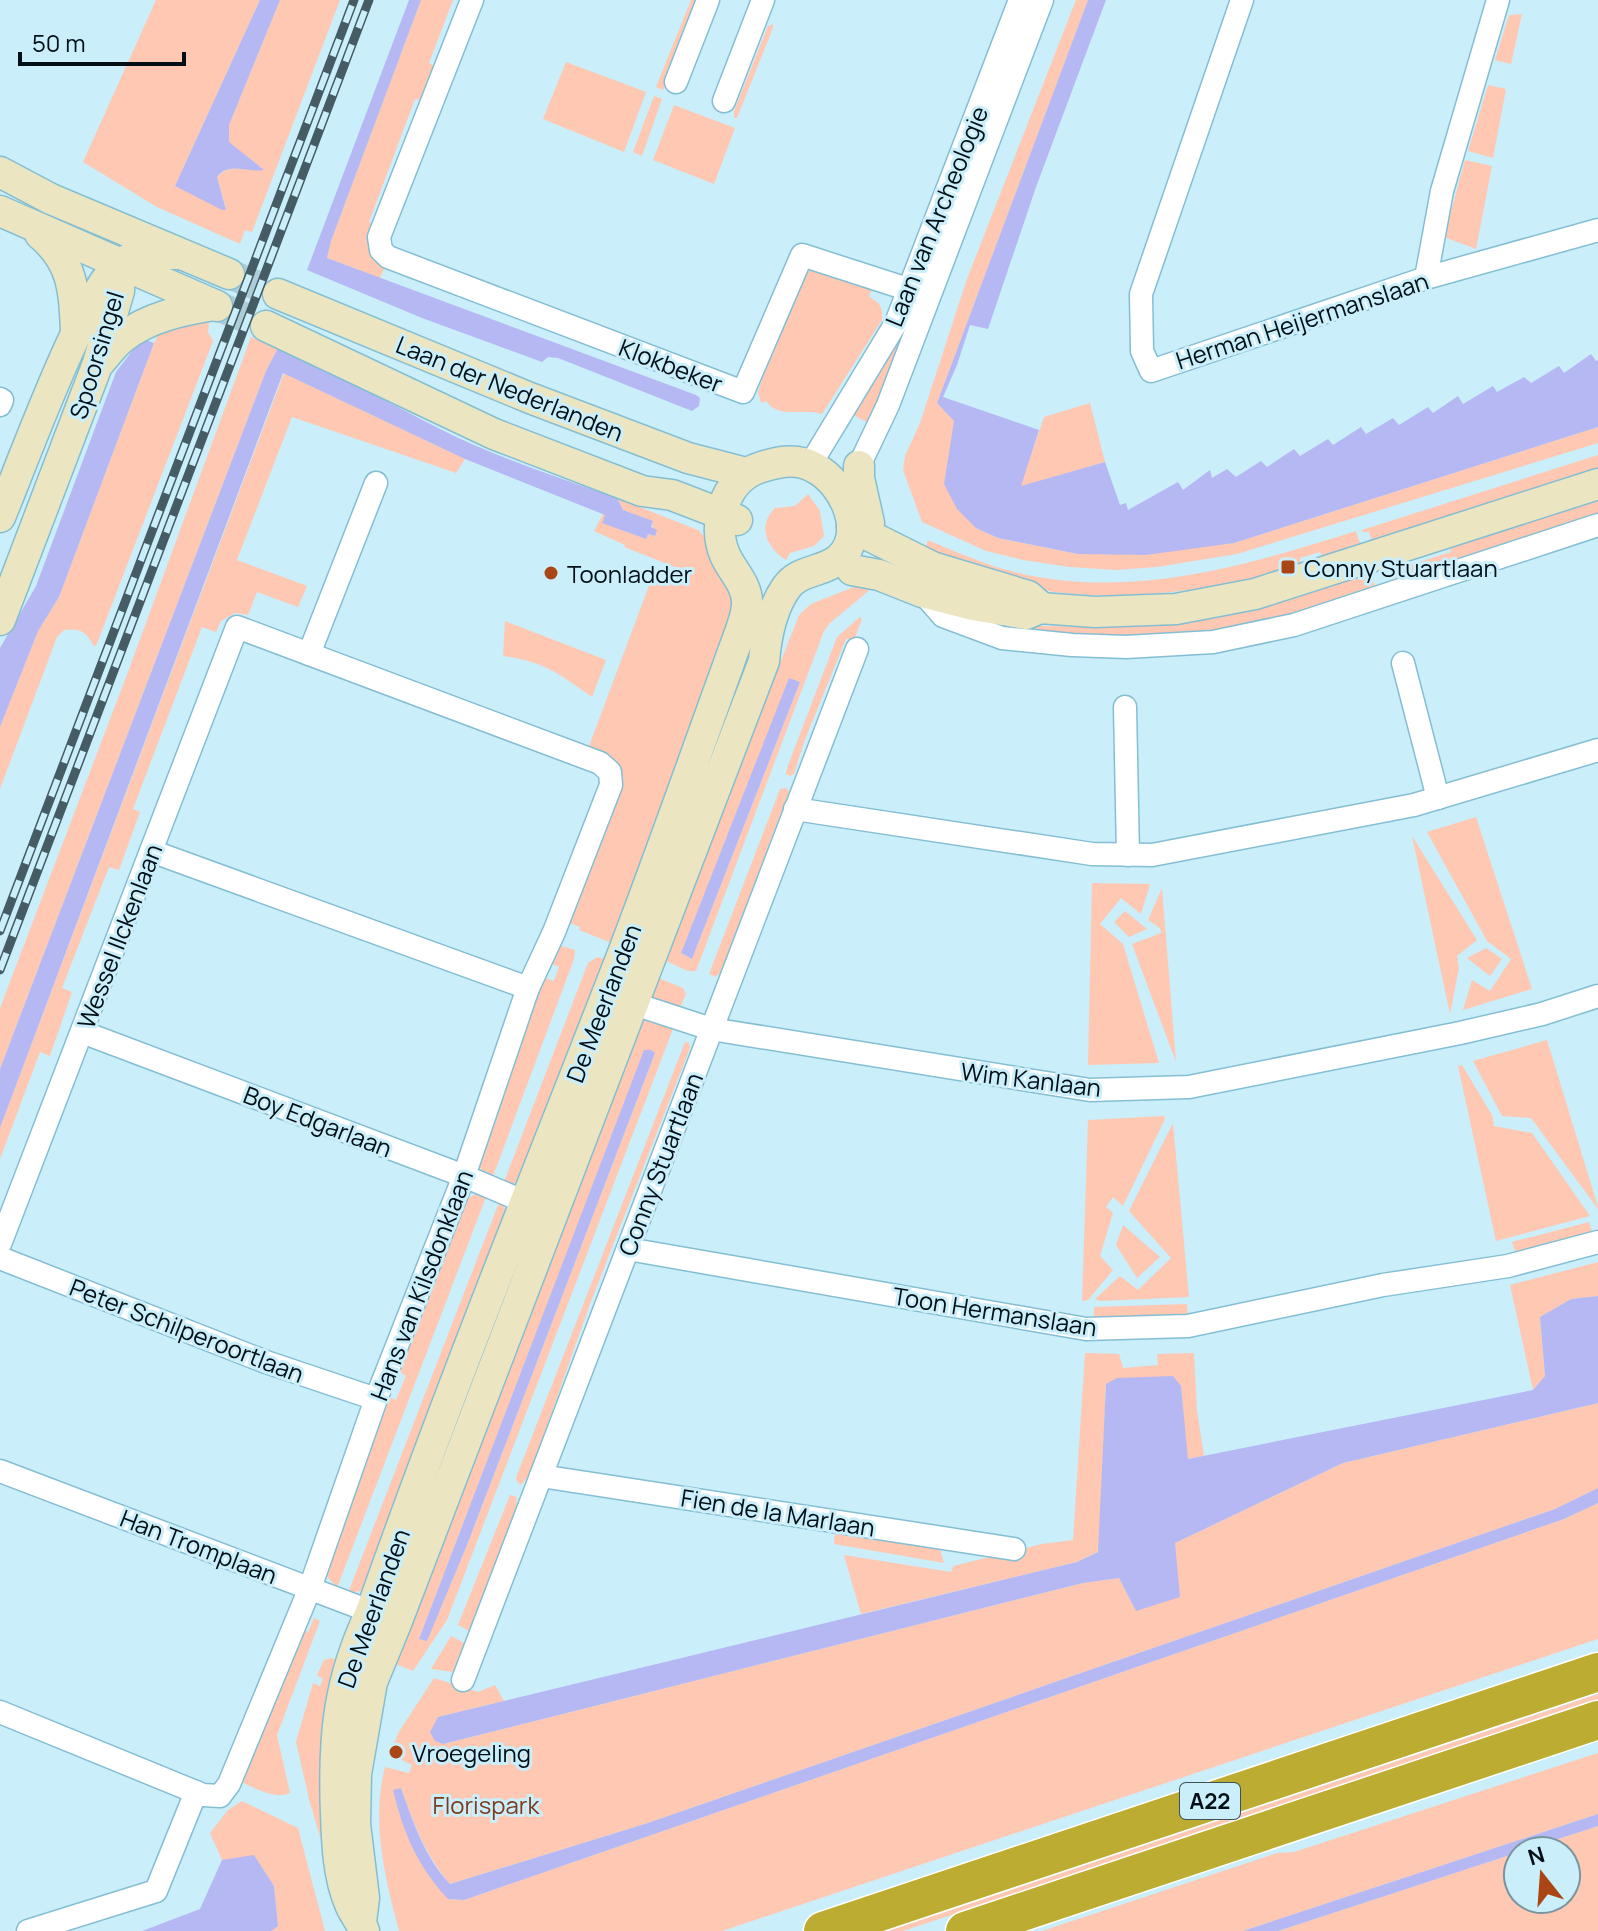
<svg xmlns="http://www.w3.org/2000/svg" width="1598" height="1931" font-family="Manrope,sans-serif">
  <rect width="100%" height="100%" fill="#cbeefb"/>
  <g fill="#ffc8b2" fill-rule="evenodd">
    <path d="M156 0H260L175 186 226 209 217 177C230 162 248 172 264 170L229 143V125L280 0H340L252 232 245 230 240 244 157 207 83 162Z"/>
    <path d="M421 0H453L429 63 435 66 421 100 415 99 369 222 376 226 374 257 384 269 380 278 327 258 331 241Z"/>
    <path d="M691 0H698L663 90 656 87Z"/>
    <path d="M1076 0H1088L937 403 954 421 953 441 976 528 998 538 1078 554 1234 543 1598 427V443L1237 554 1157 567 1116 570 1069 567 1023 560 986 551 922 522 903 470 905 456 920 423 967 279Z"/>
    <path d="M1522 14 1511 64 1495 60 1509 15Z"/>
    <path d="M773 24V28L737 118H734V111L768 26Z"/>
    <path d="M566 62 646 92 624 152 543 119Z"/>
    <path d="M1488 85 1506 89 1493 158 1468 151Z"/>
    <path d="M654 96 662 99 642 156 633 152Z"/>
    <path d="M674 105 735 128 714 184 653 160Z"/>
    <path d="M1465 160 1492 166 1476 249 1444 237Z"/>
    <path d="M809 271H817L872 288 869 297C880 302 883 308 882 320L822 414C803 408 778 419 766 401L761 403 758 392C767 366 791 285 809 271Z"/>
    <path d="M196 321 209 323 208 332 213 341 96 646 93 645C86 631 80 628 64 630L57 637 0 789V727L38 631 59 597 154 343 161 330Z"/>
    <path d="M903 327 908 329 870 424 848 412Z"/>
    <path d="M251 337 278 348 266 371 0 1069V1008L128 672Z"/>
    <path d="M284 373 465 459 456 473 292 417 237 560 307 586 298 607 257 592 248 615 235 613 221 621 216 632 202 627 133 809 140 812 119 870 109 867 62 988 72 992 50 1056 40 1052 0 1159V1128Z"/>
    <path d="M1090 403 1105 462 1020 487 1044 417Z"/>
    <path d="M1598 455V474L1373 547 1369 532H1363L1362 530Z"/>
    <path d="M808 494 820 511 824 536 814 546 790 553 786 560C766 547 757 526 775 508L795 506Z"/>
    <path d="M617 498 698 530 710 542 737 603 612 943 579 930 580 927 570 923 623 783C619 760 609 757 588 749L650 583 659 579 673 584 680 569 624 547 625 545 594 531 603 514 606 515 603 523 646 539 648 534 654 536 652 521 623 510Z"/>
    <path d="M1598 499V518L1391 584 1387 572 1451 552 1450 545Z"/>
    <path d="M1356 531 1360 543 1322 556 1320 552 1300 558 1301 563 1288 567 1289 572C1198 591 1102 608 1010 583 980 575 951 563 923 554L928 540C950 550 973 559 996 567 1119 604 1239 568 1356 531Z"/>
    <path d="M1369 571 1376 589 1256 625 1165 639 1036 636 976 623 977 619 1045 626 1099 627Z"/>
    <path d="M869 581 872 588 830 623 824 631 696 971H688L655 956 741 762 799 615 811 604ZM789 679 800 682 692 959 681 953Z"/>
    <path d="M860 617 862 619 854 640 846 639 804 742 794 774 790 776 786 774 787 768 837 637Z"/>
    <path d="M505 621 606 660 592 697C560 674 543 661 503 656Z"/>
    <path d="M787 788 789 792 721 971 716 977 709 974 780 789Z"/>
    <path d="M1476 817 1532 989 1463 1010 1472 980 1490 991 1511 959 1487 941 1427 832Z"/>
    <path d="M1412 836 1477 940 1457 956 1459 968 1450 1014Z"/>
    <path d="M1092 883 1150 884 1141 914 1121 898 1100 924 1123 944 1159 1063 1088 1065Z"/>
    <path d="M1162 888 1176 1062 1132 944 1161 933 1160 928 1148 920Z"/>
    <path d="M1125 911 1147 929 1129 937 1114 922Z"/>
    <path d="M558 945 575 950 574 959 492 1179 484 1174 478 1164 543 977 554 981 559 967 550 963Z"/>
    <path d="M1486 948 1502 959 1490 976 1467 958Z"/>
    <path d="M597 957 610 960 522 1180 510 1185 504 1182 588 963Z"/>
    <path d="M649 974 683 988 686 994 679 1010 658 1003 648 996Z"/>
    <path d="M642 1020H656L673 1029 447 1620 413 1671 386 1660ZM644 1051 655 1053 467 1545 427 1640 419 1639Z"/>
    <path d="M1547 1040 1598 1207V1209L1531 1118 1502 1116 1473 1061Z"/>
    <path d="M685 1042 689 1043 690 1048 590 1304 530 1474 521 1485 516 1480 517 1475Z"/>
    <path d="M1462 1065 1492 1115 1494 1126 1532 1133 1590 1216 1496 1241 1458 1066Z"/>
    <path d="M1164 1116 1165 1119 1123 1206 1113 1197 1106 1207 1113 1213 1100 1256 1113 1270 1088 1300 1082 1301 1088 1120Z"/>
    <path d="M1173 1123 1189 1297 1100 1301 1095 1299 1120 1276 1138 1290 1171 1258 1129 1211Z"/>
    <path d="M476 1194 486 1197 337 1588 325 1574 386 1396 396 1400 406 1376 396 1370 461 1202Z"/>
    <path d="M500 1200 509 1216 372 1583 361 1591 348 1593Z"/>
    <path d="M1589 1222 1593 1234 1516 1254 1512 1242Z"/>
    <path d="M1123 1225 1160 1257 1137 1278 1116 1245Z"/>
    <path d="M1598 1262V1296L1571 1299 1540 1317 1545 1376 1533 1390 1510 1285Z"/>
    <path d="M1187 1304 1188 1317 1094 1319V1307Z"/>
    <path d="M1085 1353 1119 1354 1123 1368 1158 1365 1157 1354 1194 1353 1197 1411 1204 1456 1187 1459 1181 1386 1106 1384 1099 1551 1077 1562 861 1614 844 1555 951 1572 953 1566 1042 1544 1073 1540Z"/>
    <path d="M1598 1403V1488L1555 1509 648 1823 450 1884C426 1856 413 1823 401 1788L394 1791 448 1899 464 1900 1564 1519 1598 1503V1639L722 1931H399C385 1878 371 1822 385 1767L409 1773 412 1765 389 1754 400 1730 434 1678 478 1692 495 1685 504 1701 438 1717 443 1744 1083 1583 1119 1578 1136 1611 1175 1543 1343 1463Z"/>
    <path d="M510 1495 517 1497 516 1507 469 1631 458 1625Z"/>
    <path d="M835 1532 940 1549 944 1563 834 1544Z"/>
    <path d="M314 1618 320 1621 277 1735 290 1793C274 1800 256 1788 241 1782L299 1629 308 1632Z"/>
    <path d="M451 1636 464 1643 454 1672 431 1669Z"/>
    <path d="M332 1658 342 1662 332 1877 310 1803 296 1742 313 1683 320 1686 323 1679 317 1675 324 1660Z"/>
    <path d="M1598 1694V1700L903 1931H888Z"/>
    <path d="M1598 1753V1814L1243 1931H1042L1277 1853 1294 1852Z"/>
    <path d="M242 1801 298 1828 325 1931H271L278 1926 274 1886 254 1856 222 1860 210 1833 228 1810Z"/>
    <path d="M1598 1826V1931H1278ZM1518 1851H1566V1899H1518Z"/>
  </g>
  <g fill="#b5b8f3">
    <path d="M260 0H280L229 125V142L264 170C248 173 229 161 217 177L226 210H222L175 186Z"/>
    <path d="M409 0H421L331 241 327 258 696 395 700 398 699 406 692 411 558 358 548 357 542 362 422 318 307 270Z"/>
    <path d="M1088 0H1106L1036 187 988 329 970 325 957 365 943 397 1039 430 1021 486 1105 462 1120 505 1126 503 1128 510 1178 482 1183 490 1210 470 1212 478 1227 469 1236 477 1261 461 1267 467 1294 449 1300 456 1328 439 1333 445 1361 427 1366 434 1393 418 1399 425 1428 407 1433 413 1458 396 1463 404 1493 386 1497 392 1524 377 1531 383 1559 366 1564 373 1591 354 1596 361 1598 360V427L1234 543 1146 555 1078 554 998 538 976 528 957 509 944 484 954 421 937 403Z"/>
    <path d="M142 338 154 343 59 597 38 631 0 727V648L36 586 116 372Z"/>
    <path d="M278 348C333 371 385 401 438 428 495 457 557 477 617 498L623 510 653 521 651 527 657 530 655 536 648 534 646 539 602 523 605 515 465 459 283 373 0 1128V1069L266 371Z"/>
    <path d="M789 678 800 682 692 959 681 953Z"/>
    <path d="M644 1050H651L655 1053 467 1545 427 1641 419 1639Z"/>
    <path d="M1598 1296V1403L1343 1463 1175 1543 1180 1597 1136 1611 1119 1578 1083 1583 443 1744 435 1741 430 1732 438 1717 1077 1562 1098 1552 1106 1384 1117 1378 1173 1376 1181 1386 1188 1459 1533 1390 1545 1376 1540 1317 1571 1299Z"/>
    <path d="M1598 1488V1503L1564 1519 464 1900 448 1899C417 1865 404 1835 393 1790L401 1788C413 1822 425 1858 450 1884L648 1823 1555 1509Z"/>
    <path d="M1598 1814V1826L1278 1931H1243Z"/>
    <path d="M254 1855 274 1886 278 1926 271 1931H142L200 1909 222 1860Z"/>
  </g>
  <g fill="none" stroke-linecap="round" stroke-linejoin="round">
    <g stroke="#adcdd9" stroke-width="30" stroke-dasharray="30 15" stroke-linecap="butt">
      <path d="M229 274 278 294"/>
      <path d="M217 306 266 326"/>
    </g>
    <defs>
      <g id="minor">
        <path d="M472 0 379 237 381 250 388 257 743 392 802 255 929 296"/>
        <path d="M1242 0 1141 294 1142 351 1151 371 1426 278 1598 230"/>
        <path d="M676 82 708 0"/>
        <path d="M724 101 763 0"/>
        <path d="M1426 278 1442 191 1498 0"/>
        <path d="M0 399 2 400 0 405"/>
        <path d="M810 465 896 323 1020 0"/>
        <path d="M859 466 888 405 1042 0"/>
        <path d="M922 592 943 616 1002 638 1072 645 1126 647 1213 642 1294 625 1598 525"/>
        <path d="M309 654 376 483"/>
        <path d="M1403 663 1438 798"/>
        <path d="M1125 707 1128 855"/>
        <path d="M795 809 1092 854 1152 855 1414 805 1598 750"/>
        <path d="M151 851 528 988"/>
        <path d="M619 999 711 1029 1090 1090 1189 1087 1460 1033 1542 1014 1598 996"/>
        <path d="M82 1032 464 1176 537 1207"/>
        <path d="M0 1244 237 627 600 763 610 772 611 785 554 932 528 988 464 1176 376 1399 310 1588 229 1784 220 1796 203 1795 0 1712"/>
        <path d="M628 1249 1086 1329 1188 1326 1383 1285 1508 1266 1598 1242"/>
        <path d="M0 1258 266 1362 376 1399"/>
        <path d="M0 1471 385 1617"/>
        <path d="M541 1476 1014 1549"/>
        <path d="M463 1680 857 649"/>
        <path d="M28 1931 156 1891 196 1792"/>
      </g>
      <g id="secondary">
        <path d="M0 172 51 199 229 274"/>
        <path d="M0 211 217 306"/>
        <path d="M40 234C73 262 74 289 76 331"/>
        <path d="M278 294 530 398 688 458 746 473"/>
        <path d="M266 326 494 434 642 491 672 495 737 520"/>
        <path d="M100 362C107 354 114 344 122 338 148 317 183 310 214 305"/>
        <path d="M859 466V478L869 523"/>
        <path d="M0 517C20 470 87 282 123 262 141 252 159 254 178 254"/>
        <path d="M852 527 932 567 1028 596 1036 603"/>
        <path d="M852 570 879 575 922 592 973 605 1026 614 1040 608 1095 612 1176 609 1255 594 1598 484"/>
        <path d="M0 620 98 363 119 291 120 263"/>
        <path d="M361 1922 364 1898 355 1824 356 1774 372 1682 397 1621 764 661C766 638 772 608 786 588 799 569 822 573 839 559 868 533 844 483 815 468 796 457 775 462 756 469 724 482 712 525 725 555 732 571 748 585 747 604 747 619 734 647 729 663 693 762 658 862 620 961 536 1177 448 1393 371 1612 338 1681 333 1738 336 1814 337 1842 338 1877 350 1904 354 1914 361 1921 364 1931"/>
      </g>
      <g id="motorway">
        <path d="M823 1931 1598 1672"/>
        <path d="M965 1931 1598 1720"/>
      </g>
    </defs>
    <use href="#minor" stroke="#84bed3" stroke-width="25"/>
    <use href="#secondary" stroke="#84bed3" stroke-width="33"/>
    <use href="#motorway" stroke="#fff" stroke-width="41"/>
    <use href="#minor" stroke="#fff" stroke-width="22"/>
    <use href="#secondary" stroke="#ebe6c1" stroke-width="30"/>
    <use href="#motorway" stroke="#bcac31" stroke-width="38"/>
    <defs>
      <g id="rail">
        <path d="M0 931 354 0"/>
        <path d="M0 970 369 0"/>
      </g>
    </defs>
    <use href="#rail" stroke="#465c65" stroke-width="9"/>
    <use href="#rail" stroke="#cbeefb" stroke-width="6" stroke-dasharray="18" stroke-linecap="butt"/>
  </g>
  <g fill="#aa4516" stroke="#cbeefb" stroke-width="3">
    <rect x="1280" y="559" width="16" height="16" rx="4"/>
    <circle cx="551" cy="573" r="8"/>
    <circle cx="396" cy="1752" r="8"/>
  </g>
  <g text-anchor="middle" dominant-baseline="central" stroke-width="6" stroke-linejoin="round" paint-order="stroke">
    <rect fill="#cbeefb" stroke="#3d525b" stroke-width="2" x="1180" y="1783" width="60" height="36" rx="6"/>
    <g font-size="22" font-weight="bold" fill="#000f16">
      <text x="1210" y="1801">A22</text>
    </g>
    <g font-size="24" fill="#000f16" stroke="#cbeefb">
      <text transform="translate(936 216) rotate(-68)">Laan van Archeologie</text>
      <text transform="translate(1302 320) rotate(-18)">Herman Heijermanslaan</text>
      <text transform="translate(96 355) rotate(-73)">Spoorsingel</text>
      <text transform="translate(671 365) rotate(21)">Klokbeker</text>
      <text transform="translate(510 388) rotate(22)">Laan der Nederlanden</text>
      <text transform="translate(119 936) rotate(-69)">Wessel Ilckenlaan</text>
      <text transform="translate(603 1003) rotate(-69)">De Meerlanden</text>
      <text transform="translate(1031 1079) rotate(7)">Wim Kanlaan</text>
      <text transform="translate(318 1121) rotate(21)">Boy Edgarlaan</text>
      <text transform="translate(660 1164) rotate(-69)">Conny Stuartlaan</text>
      <text transform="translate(421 1285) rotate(-69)">Hans van Kilsdonklaan</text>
      <text transform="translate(995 1311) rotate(9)">Toon Hermanslaan</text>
      <text transform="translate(187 1330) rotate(21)">Peter Schilperoortlaan</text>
      <text transform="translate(778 1512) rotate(9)">Fien de la Marlaan</text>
      <text transform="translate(199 1546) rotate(21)">Han Tromplaan</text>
      <text transform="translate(373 1608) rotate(-70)">De Meerlanden</text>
    </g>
    <g font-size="24" fill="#000f16" stroke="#cbeefb" text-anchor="start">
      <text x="1304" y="567">Conny Stuartlaan</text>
      <text x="567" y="573">Toonladder</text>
      <text x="412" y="1752">Vroegeling</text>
    </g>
    <g font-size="24" fill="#7e3b1f" stroke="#cbeefb">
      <text x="486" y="1804">Florispark</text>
    </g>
  </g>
  <g transform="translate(1542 1875) rotate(343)"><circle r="38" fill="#cbeefb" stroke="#7a959f" stroke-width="2"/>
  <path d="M0-6L14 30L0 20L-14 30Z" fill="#aa4516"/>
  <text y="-12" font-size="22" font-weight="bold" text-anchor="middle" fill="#000f16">N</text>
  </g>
  <path d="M20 52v12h164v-12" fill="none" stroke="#000f16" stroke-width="4"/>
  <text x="32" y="52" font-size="24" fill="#000f16" stroke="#cbeefb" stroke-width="6" paint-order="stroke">50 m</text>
</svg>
